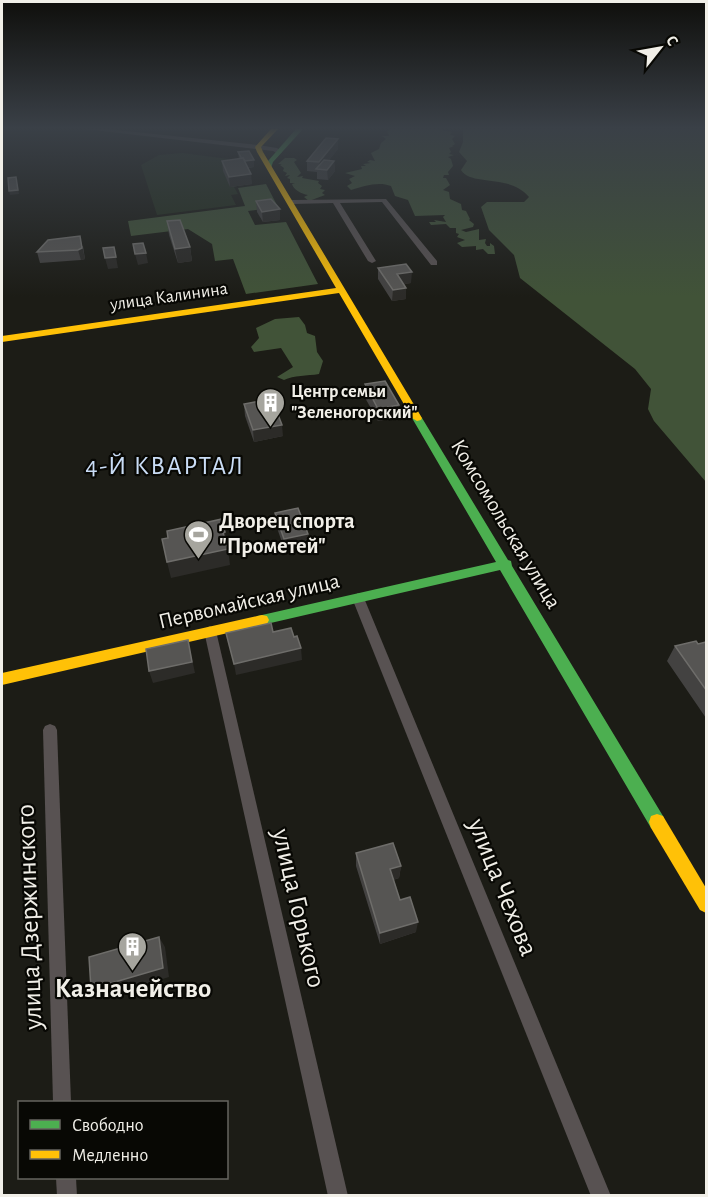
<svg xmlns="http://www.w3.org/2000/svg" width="708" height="1197" font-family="'Alegreya Sans',sans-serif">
  <rect width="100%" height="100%" fill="#1c1c16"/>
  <path fill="#25301f" d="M183 153 228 159 234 169 251 182 234 187 238 194 231 195 236 205 157 215 141 165 159 155Z"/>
  <g fill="#415338">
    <path d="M437 129 452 132 450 135 455 136 452 139 455 144 452 146H454L449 148 451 152 449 154 454 155 448 157 451 159 453 166 448 172 449 175H444L443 178H446L450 185 443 190 449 192 450 199 461 204 462 210 466 211 470 219 469 220 474 224 473 227 461 230 466 232 479 229V240L486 239 485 243 487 246H490V243L494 246 495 254H488L483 249 476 250V246L462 247 457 243 465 240 457 237 459 234 456 233V228H450L446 224 431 225 429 222H436L434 220 446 222 443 217 445 215 415 216 408 200 395 196 391 186C379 181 363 186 351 190L347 186 352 183 349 179 355 176 345 173 362 169 361 166H366L363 164 371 163 367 162 370 160 375 161 371 153 379 149 381 143 386 139 382 136H389L387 131 392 129Z"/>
    <path d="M463 129H706V482L654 421 648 409 651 389 635 369 520 278 514 255 489 230 481 207 487 202H524L529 197C509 173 472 187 461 170L467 161 459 152 463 142Z"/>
    <path d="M285 158H294L297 160 294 162 301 173 297 177 303 176 302 178 319 181 318 183 322 186 320 189 325 190 322 193 325 195 309 201 304 197 308 195C301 194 293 189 292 184L295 183H290V179L287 178 290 175 285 176 287 173 283 171 284 168 280 165 282 164H278Z"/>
    <path d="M266 184 278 207 248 211 255 225 286 222 318 284 246 294 233 259 215 261 212 244 188 229 131 236 128 221 245 206 238 188Z"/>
    <path d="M299 317 305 325 307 333 315 336 317 352 323 361 319 374C307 376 294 375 284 380L277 377 293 367 281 348 254 352 251 347 259 338 256 328 275 319Z"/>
  </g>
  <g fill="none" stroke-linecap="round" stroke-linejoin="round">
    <g fill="#585252" fill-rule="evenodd">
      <path d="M85 129H107L258 145 277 148 282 152 279 154 273 151Z"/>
      <path d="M386 199 437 261V265H431L382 202 340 203 376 261 372 263 368 261 333 203 292 204 289 202 292 200Z"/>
      <path d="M358 593 364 598 611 1196H591L352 598Z"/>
      <path d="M210 626 214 628 216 631 348 1196H328L204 631 206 628Z"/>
      <path d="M50 724 55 726 57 730 71 1102H53L43 730 45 726Z"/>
      <path d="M56 1178H76L77 1196H57Z"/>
    </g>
    <g fill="#4caf50" fill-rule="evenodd">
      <path d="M296 129H303L273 162 271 168H267L268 161Z"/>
      <path d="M417 415 422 418 508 560 511 561 512 566 663 816 665 822 663 828 657 830 651 828 500 570 262 625 257 624 255 620 257 616 262 615 496 562 412 418Z"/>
    </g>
    <g fill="#ffc107" fill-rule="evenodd">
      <path d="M271 129H278L261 147 263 152 422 418 421 420 417 421 412 418 339 293 2 342V336L336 288 257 152 255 147Z"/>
      <path d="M262 615 267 616 269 620 267 624 2 685V673Z"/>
      <path d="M657 814 663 816 706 888V913L700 910 651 828 649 822 651 816Z"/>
    </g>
  </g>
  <g fill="#434241">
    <path d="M338 149 329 160 334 161 335 171 328 180 317 179V172L307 171V161Z"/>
    <path d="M238 152 254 167 248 168 252 184 230 187 223 171 222 161 239 159Z"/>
    <path d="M256 201 280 209V220L263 222 257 212Z"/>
    <path d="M167 221 190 247 192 261 178 263 169 235Z"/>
    <path d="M83 246 85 259 81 260 40 263 37 252Z"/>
    <path d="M378 268 411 283 404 284 406 288V299L392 301 378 279Z"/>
    <path d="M365 384 399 405 398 417 378 421 364 396Z"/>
    <path d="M244 404 283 436 254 442 245 416Z"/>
    <path d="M275 513 309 546 285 551 276 525Z"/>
    <path d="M706 642V718L667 661 675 646 698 644Z"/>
    <path d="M356 853 401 866 399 878 393 880 400 900 416 932 380 944 356 866Z"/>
  </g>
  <g fill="#2c2b28">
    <path d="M338 139V149L322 169H320L319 162Z"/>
    <path d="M254 160V167L244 168 243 161Z"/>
    <path d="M334 161 335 171 328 180 327 170Z"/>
    <path d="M251 174 252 184 230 187 229 177Z"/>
    <path d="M16 177 19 194 10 195 9 191Z"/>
    <path d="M280 209V220L263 222 262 212Z"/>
    <path d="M80 236 85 259 81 260 78 250Z"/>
    <path d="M190 247 192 261 178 263 175 249Z"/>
    <path d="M146 253 148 263 138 265 135 254Z"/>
    <path d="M116 257 118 268 108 269 105 258Z"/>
    <path d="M412 272 411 283 397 285V274Z"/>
    <path d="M406 288V299L392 301 393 290Z"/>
    <path d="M399 405 398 417 378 421V409Z"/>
    <path d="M282 425 283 436 254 442 253 430Z"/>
    <path d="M225 532 228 548 226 549 223 533Z"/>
    <path d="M308 534 309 546 285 551 284 539Z"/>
    <path d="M228 549 230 565 171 578 167 562Z"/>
    <path d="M188 640 195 673 153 683 149 671Z"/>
    <path d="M301 648 302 660 236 675 234 664Z"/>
    <path d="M401 866 399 878 389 881 390 869Z"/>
    <path d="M418 922 416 932 380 944V933Z"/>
    <path d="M159 937 165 947 169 977 100 998 91 989Z"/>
  </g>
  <g fill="#565553" stroke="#6e6d6a" stroke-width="1.5">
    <path d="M326 138 338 139 319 162 307 161Z"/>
    <path d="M249 151 254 160 245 161 243 158 242 159 238 152Z"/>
    <path d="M243 158 251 174 229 177 222 161Z"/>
    <path d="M324 160 334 161 327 170 316 169Z"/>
    <path d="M16 177 18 190 9 191 8 178Z"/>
    <path d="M271 199 280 209 262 212 256 201Z"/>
    <path d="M180 220 190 247 175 249 167 221Z"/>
    <path d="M80 236 82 248 78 250 37 252 48 240Z"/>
    <path d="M143 243 146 253 135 254 133 244Z"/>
    <path d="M114 247 116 257 105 258 103 248Z"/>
    <path d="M406 264 412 272 397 274 406 288 393 290 378 268Z"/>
    <path d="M385 381 399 405 378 409 365 384Z"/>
    <path d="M272 399 282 425 253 430 244 404Z"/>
    <path d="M298 508 308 534 284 539 275 513Z"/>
    <path d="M222 519 225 532 223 533 228 549 167 562 162 539 168 538 167 531Z"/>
    <path d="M271 623 273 632 291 628 294 637 297 636 301 648 234 664 226 633Z"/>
    <path d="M188 640 192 662 149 671 146 649Z"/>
    <path d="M696 641 698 644 706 642V690L675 646Z"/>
    <path d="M393 843 401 866 390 869 400 900 410 897 418 922 380 933 356 853Z"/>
    <path d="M159 937 163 968 91 989 89 957Z"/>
  </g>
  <linearGradient id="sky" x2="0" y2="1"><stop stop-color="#0f0f0c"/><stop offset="0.43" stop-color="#3a4047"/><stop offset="1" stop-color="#3a4047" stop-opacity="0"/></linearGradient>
  <rect width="708" height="297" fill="url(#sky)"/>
  <defs>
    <symbol id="building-pin" viewBox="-11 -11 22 30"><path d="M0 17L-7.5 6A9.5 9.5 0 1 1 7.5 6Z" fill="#a6a59e" stroke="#080804"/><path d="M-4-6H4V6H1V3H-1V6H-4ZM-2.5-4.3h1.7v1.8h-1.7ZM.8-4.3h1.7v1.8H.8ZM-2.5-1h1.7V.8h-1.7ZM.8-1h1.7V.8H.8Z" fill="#fff"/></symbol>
    <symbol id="stadium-pin" viewBox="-11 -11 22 30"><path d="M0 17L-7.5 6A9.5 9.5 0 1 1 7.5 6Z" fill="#a6a59e" stroke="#080804"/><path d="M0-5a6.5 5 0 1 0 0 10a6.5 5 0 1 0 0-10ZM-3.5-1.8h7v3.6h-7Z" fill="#fff"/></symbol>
  </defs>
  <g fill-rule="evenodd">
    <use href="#building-pin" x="254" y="386" width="33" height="45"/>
    <use href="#stadium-pin" x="182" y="518" width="33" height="45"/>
    <use href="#building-pin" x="116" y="930" width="33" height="45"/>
  </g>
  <g text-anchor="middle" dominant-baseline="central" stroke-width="4.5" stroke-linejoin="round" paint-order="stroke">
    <g font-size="18" fill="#f1efe8" stroke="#080804">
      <text transform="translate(169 297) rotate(-8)">улица Калинина</text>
    </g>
    <g font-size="18" font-weight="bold" fill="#f1efe8" stroke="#080804" text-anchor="start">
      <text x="291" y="392">Центр семьи<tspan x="291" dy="21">"Зеленогорский"</tspan></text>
    </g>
    <g font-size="22" font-weight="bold" fill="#f1efe8" stroke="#080804" text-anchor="start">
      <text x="219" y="521">Дворец спорта<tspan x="219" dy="25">"Прометей"</tspan></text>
    </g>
    <g font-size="22" fill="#f1efe8" stroke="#080804">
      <text transform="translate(506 524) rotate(59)">Комсомольская улица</text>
      <text transform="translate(249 601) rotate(-13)">Первомайская улица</text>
    </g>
    <g font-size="26" letter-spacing="1.5" fill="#caddf6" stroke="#080804">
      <text x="165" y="466">4-Й КВАРТАЛ</text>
    </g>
    <g font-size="27" fill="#f1efe8" stroke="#080804">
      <text transform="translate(503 887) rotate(68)">улица Чехова</text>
      <text transform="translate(299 908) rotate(77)">улица Горького</text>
      <text transform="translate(29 917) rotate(-92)">улица Дзержинского</text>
    </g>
    <g font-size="27" font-weight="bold" fill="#f1efe8" stroke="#080804">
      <text x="133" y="988">Казначейство</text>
    </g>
  </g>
  <rect width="708" height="1197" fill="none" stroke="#f1efe8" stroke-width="6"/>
  <rect x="18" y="1101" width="210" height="78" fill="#080804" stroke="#65645f" stroke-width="1.5"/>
  <rect x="30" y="1120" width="30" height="9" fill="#4caf50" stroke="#65645f" stroke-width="1.5"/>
  <text x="72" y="1131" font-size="18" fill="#f1efe8">Свободно</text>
  <rect x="30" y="1150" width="30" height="9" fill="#ffc107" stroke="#65645f" stroke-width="1.5"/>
  <text x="72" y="1161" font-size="18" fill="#f1efe8">Медленно</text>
  <g transform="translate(660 48) rotate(59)" stroke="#080804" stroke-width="4.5" paint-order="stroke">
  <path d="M0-4.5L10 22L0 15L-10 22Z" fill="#f1efe8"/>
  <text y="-9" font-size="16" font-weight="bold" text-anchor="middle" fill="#f1efe8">С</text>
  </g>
</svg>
